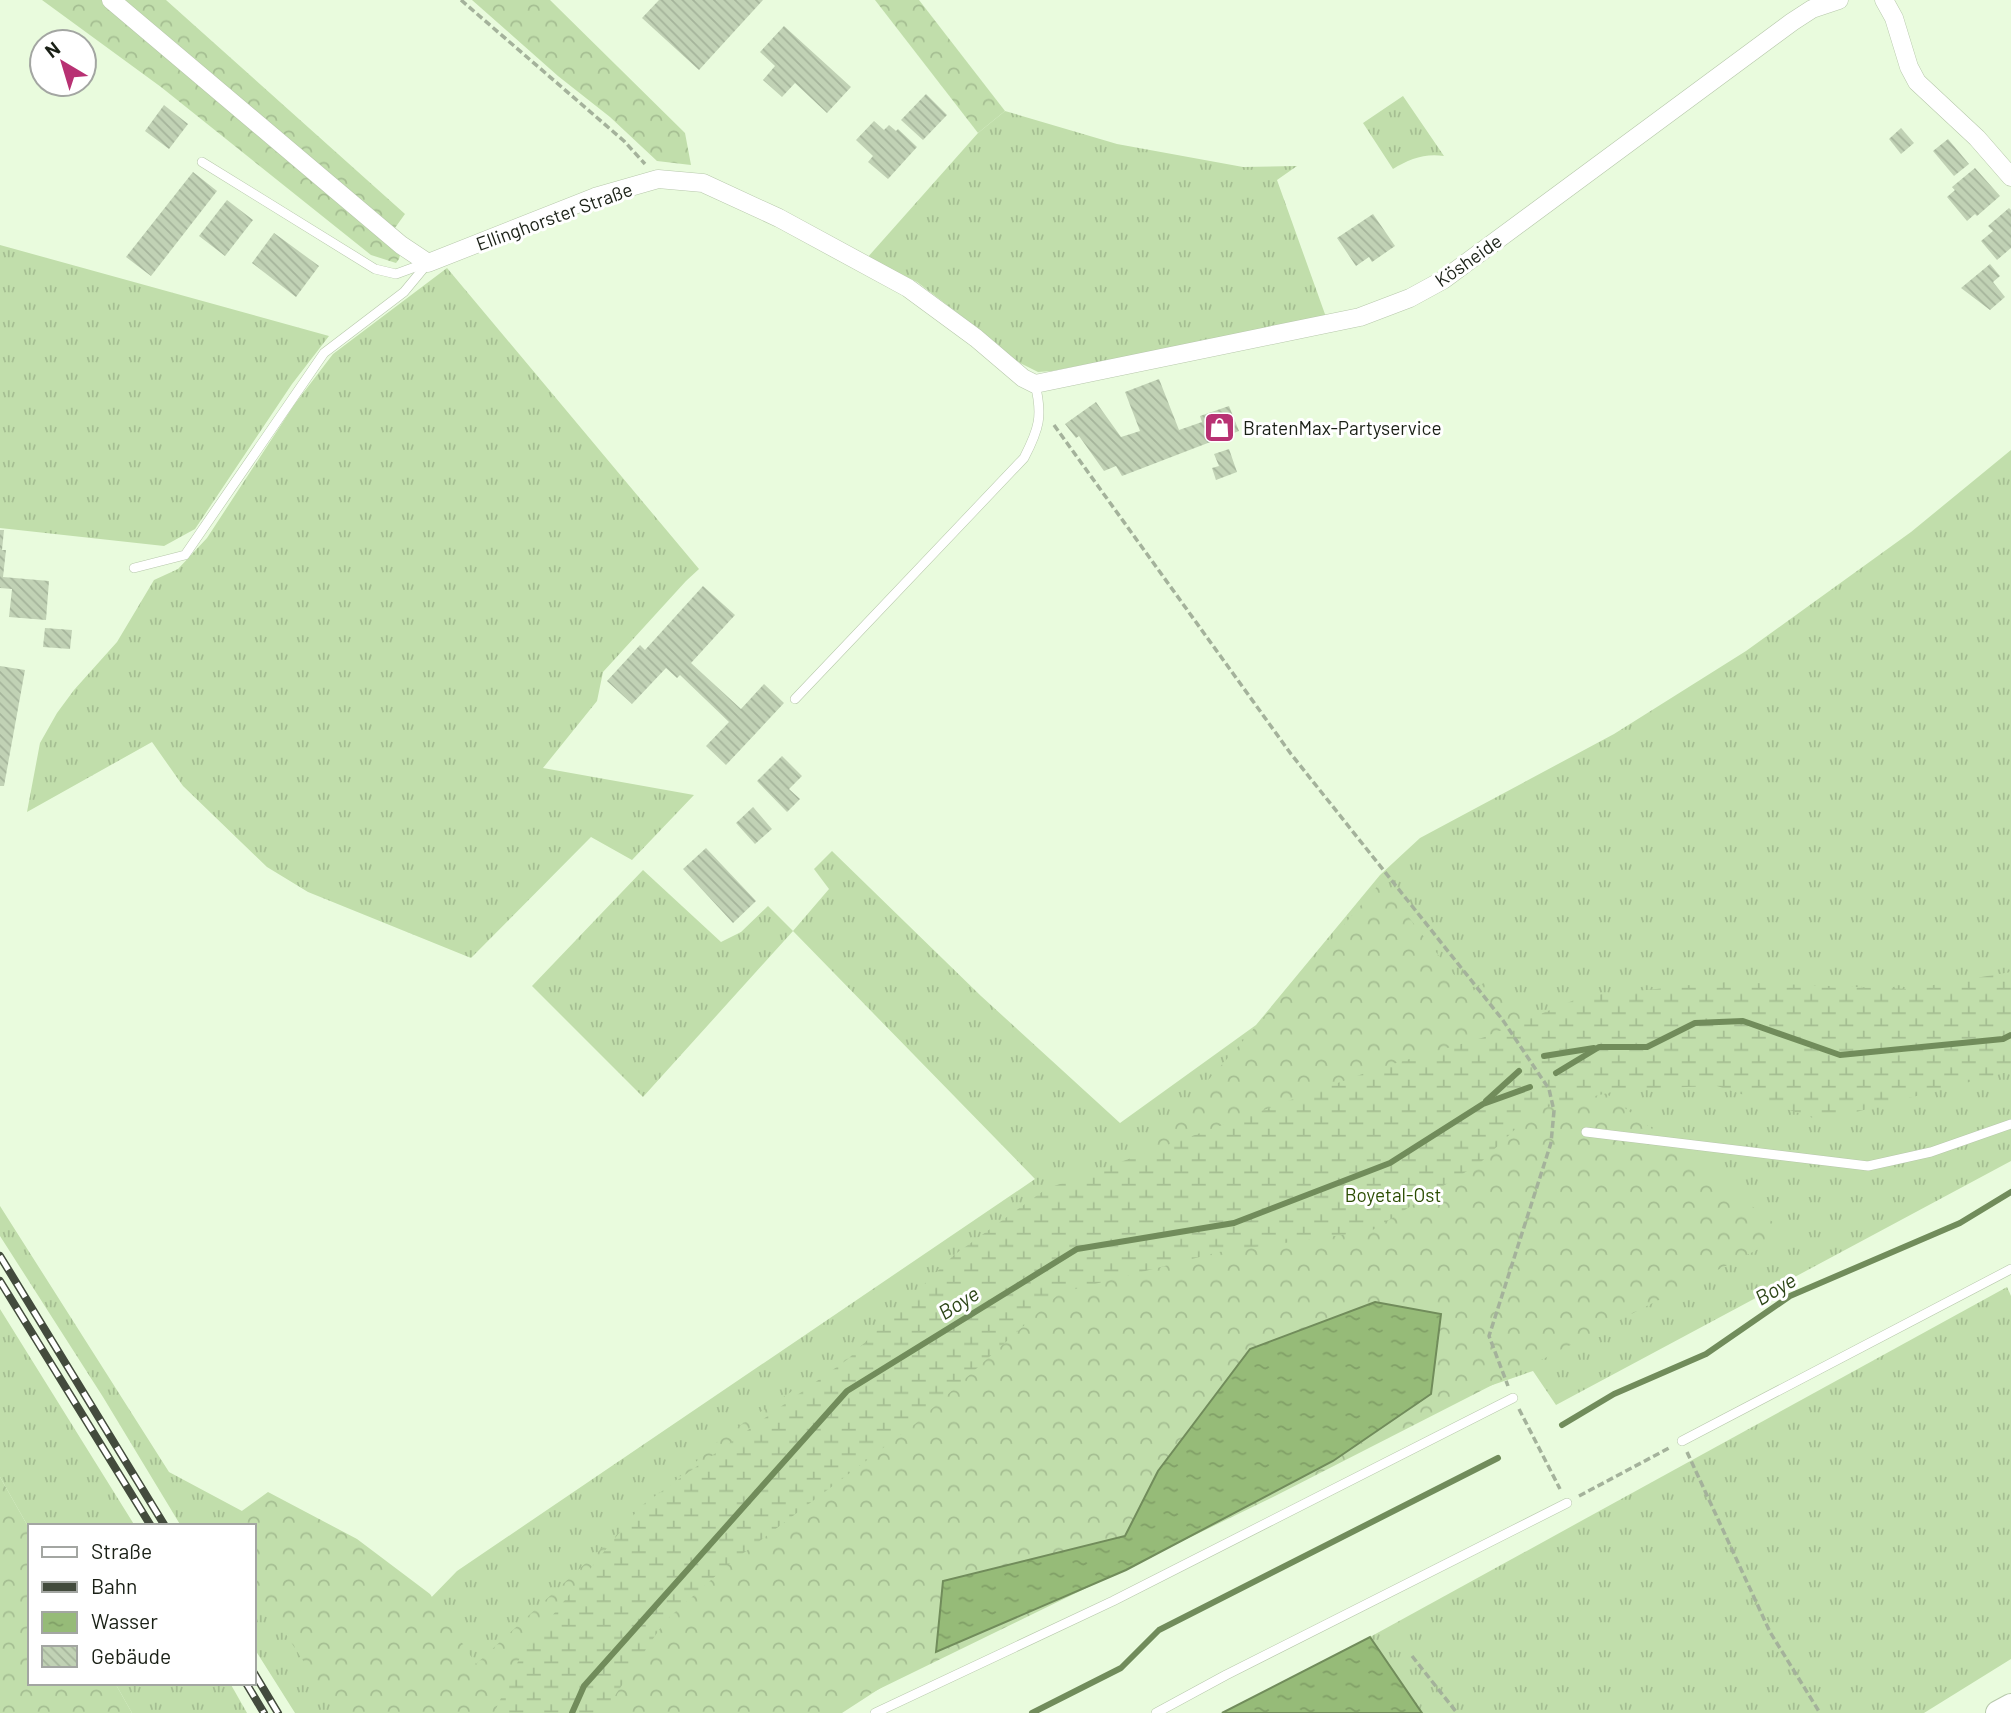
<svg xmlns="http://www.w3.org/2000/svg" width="2011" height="1713" font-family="Barlow,sans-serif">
  <defs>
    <pattern id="grass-tufts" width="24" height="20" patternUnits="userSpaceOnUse" patternTransform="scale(1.75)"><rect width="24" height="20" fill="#c1deab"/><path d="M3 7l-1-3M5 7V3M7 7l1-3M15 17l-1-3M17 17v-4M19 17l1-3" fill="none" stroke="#a5be92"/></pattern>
    <pattern id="forest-crowns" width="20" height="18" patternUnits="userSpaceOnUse" patternTransform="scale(1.75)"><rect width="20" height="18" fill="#c1deab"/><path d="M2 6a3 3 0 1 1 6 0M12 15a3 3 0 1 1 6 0" fill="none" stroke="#a5be92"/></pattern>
    <pattern id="wetland-marsh" width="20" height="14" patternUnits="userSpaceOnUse" patternTransform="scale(1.75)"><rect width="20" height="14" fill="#c1deab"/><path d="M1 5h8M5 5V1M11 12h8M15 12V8" fill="none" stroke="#a5be92"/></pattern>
    <pattern id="water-ripples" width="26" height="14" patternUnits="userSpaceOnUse" patternTransform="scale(1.75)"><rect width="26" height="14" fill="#96bb78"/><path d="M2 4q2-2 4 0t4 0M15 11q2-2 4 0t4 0" fill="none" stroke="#81a067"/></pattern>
    <pattern id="building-back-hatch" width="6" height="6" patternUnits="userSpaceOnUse" patternTransform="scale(1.75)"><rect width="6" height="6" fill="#c1d2b5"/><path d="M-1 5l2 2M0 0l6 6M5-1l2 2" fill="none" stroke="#a5b49b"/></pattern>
  </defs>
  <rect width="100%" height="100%" fill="#e9fbdd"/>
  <g fill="url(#grass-tufts)">
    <path d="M1403 96 1444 156C1425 153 1409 159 1393 169L1363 123Z"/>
    <path d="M1005 111 1117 144 1243 167 1297 166 1277 180 1326 317 1052 371 1038 372 1014 360 972 324 917 282 867 258 978 133Z"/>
    <path d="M0 245 329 336 292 384 195 529 164 546 0 528Z"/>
    <path d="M447 268 699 569 686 581 603 672 597 701 543 768 694 795 632 860 591 837 471 958 308 892 267 867 183 786 152 742 27 812 40 743 57 713 74 690 117 642 154 580 178 569 207 538 294 405 333 354Z"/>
    <path d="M2011 450V1161L1556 1405 1533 1371 1437 1404 936 1652 842 1713H295L254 1648V1526H181L103 1397 0 1236V1206L169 1472 422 1607 457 1571 1035 1179 793 931 643 1097 532 986 643 870 721 942 741 932 768 906 793 931 829 889 814 869 832 851 981 996 1120 1123 1256 1025 1380 875 1420 838 1614 734 1746 651 1911 532Z"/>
    <path d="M2007 1287 2011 1296V1659L1924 1713H1422L1370 1637Z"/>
    <path d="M0 1309 135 1526H30V1530L0 1477Z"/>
    <path d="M115 1683H230L247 1713H132Z"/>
  </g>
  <g fill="url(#forest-crowns)">
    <path d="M42 0H166L405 214 387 239 401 251 399 259 396 263 371 255 161 87Z"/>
    <path d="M472 0H550L685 133 691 165 657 161 610 117 558 76Z"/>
    <path d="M875 0H919L1005 111 978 133Z"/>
    <path d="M1381 882 1469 994 1490 978 1555 1054 1788 1234 1277 1495 830 1713H337L254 1585V1526H221L268 1492 357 1539 430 1594 476 1664 724 1436 1130 1168 1250 1033Z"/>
    <path d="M0 1477 30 1530V1683H115L132 1713H0Z"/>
  </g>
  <path fill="url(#wetland-marsh)" d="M2011 972V1071L1822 1121 1717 1086 1625 1089 1535 1110 1480 1163 1371 1231 1219 1252 1060 1293 915 1424 729 1564 665 1621 614 1697 611 1713H494L522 1653 641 1506 848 1359 954 1255 1046 1189 1379 1068 1485 1037 1584 996 1728 982 1910 989Z"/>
  <g fill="url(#water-ripples)" stroke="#718c5b" stroke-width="2">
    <path d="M1375 1302 1441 1314 1431 1394 1333 1461 1126 1570 936 1652 943 1581 1125 1536 1158 1471 1250 1349Z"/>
    <path d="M1370 1637 1422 1713H1222Z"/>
  </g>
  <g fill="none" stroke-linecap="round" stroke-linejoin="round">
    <g stroke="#718c5b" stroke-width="6">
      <path d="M1544 1056 1594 1048"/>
      <path d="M1556 1073 1599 1047H1647L1695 1023 1743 1021 1840 1055 2003 1039 2011 1035"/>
      <path d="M1486 1101 1519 1071"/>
      <path d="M1562 1425 1614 1394 1706 1354 1790 1296 1960 1223 2011 1192"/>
      <path d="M572 1713 584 1686 847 1391 1077 1249 1234 1223 1390 1163 1483 1104 1530 1087"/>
      <path d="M1032 1713 1121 1668 1159 1630 1498 1458"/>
    </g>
  </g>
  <g fill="url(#building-back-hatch)">
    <path d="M659 0H763L699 70 642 18Z"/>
    <path d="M784 26 851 87 827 113 795 83 782 97 763 80 775 66 760 52Z"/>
    <path d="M926 94 947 115 923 140 901 120Z"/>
    <path d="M164 105 188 124 169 149 145 131Z"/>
    <path d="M874 121 884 130 889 125 896 131 898 129 917 147 888 179 868 162 873 156 856 140Z"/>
    <path d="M1901 128 1914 143 1901 154 1889 139Z"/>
    <path d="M1948 139 1969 164 1954 176 1933 151Z"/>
    <path d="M1975 168 2000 196 1977 216 1975 214 1967 221 1947 197 1955 190 1952 187Z"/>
    <path d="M193 172 217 191 151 276 126 257Z"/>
    <path d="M227 200 253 220 225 256 199 236Z"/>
    <path d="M2009 208 2011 210V248L1997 260 1981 241 1993 231 1988 226Z"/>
    <path d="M1373 214 1395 246 1372 262 1369 257 1356 266 1337 238Z"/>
    <path d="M274 233 319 266 296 297 252 263Z"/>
    <path d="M1990 264 2000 276 1993 282 2005 297 1990 310 1961 288Z"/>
    <path d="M1159 379 1179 430 1202 422 1200 416 1229 406 1239 431 1122 476 1116 466 1104 471 1079 436 1076 438 1065 424 1096 402 1121 437 1140 431 1125 392Z"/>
    <path d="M1229 449 1237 472 1216 480 1212 468 1219 466 1214 454Z"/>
    <path d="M0 530H4L2 550H6L3 577 49 581 46 620 9 617 12 589 0 588Z"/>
    <path d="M703 586 735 615 691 663 741 709 764 684 784 703 726 765 706 746 729 722 680 675 677 678 666 668 632 704 607 681 640 645 645 650Z"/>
    <path d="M45 628 72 630 70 649 43 647Z"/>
    <path d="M0 666 25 670 4 786H0Z"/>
    <path d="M782 756 802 776 789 789 800 799 787 812 757 781Z"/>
    <path d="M753 807 772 829 755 844 736 823Z"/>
    <path d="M706 848 756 901 733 923 683 869Z"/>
  </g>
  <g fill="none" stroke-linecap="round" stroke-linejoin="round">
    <defs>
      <g id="lane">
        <path d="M202 162 375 269 396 274 426 263"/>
        <path d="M134 568 185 555 324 353 404 292 428 263"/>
        <path d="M795 699 1024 458C1039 429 1043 416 1035 384"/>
        <path d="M1586 1132 1868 1166 1931 1152 2011 1124"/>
        <path d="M1682 1441 2011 1269"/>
        <path d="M875 1713 1113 1601 1513 1398"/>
        <path d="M1156 1713 1226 1675 1567 1503"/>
      </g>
      <g id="street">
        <path d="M111 0 401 245 428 263 595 197 658 179 703 183 779 218 908 288 976 338 1023 378 1035 384 1360 317 1410 298 1443 280 1792 22 1812 9 1839 0"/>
        <path d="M1884 0 1894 18 1909 67 1917 82 1977 138 2011 177"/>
      </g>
      <path id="secondary" d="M1998 1713 2011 1706"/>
    </defs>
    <use href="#lane" stroke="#b7c8ab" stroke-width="10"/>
    <use href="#street" stroke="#b7c8ab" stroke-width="19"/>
    <use href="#secondary" stroke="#b7c8ab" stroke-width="26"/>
    <g stroke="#a4b29b" stroke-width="3.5" stroke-dasharray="7 3.5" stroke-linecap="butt">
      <path d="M461 0 624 141 645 164"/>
      <path d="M1054 425 1291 754 1502 1019 1549 1089 1554 1111 1551 1143 1489 1336 1508 1386"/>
      <path d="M1519 1409 1560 1489"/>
      <path d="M1687 1452 1770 1632 1820 1713"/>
      <path d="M1579 1496 1671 1447"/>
      <path d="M1412 1656 1457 1713"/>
    </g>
    <use href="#lane" stroke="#fff" stroke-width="9"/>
    <use href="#street" stroke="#fff" stroke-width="18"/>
    <use href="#secondary" stroke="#fff" stroke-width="24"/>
    <defs>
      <g id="rail">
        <path d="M0 1256 165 1526"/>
        <path d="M0 1281 151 1526"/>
        <path d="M254 1673 278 1713"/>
        <path d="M246 1683 264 1713"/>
      </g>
    </defs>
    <use href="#rail" stroke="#434b3d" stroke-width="8"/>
    <use href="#rail" stroke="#fff" stroke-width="5" stroke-dasharray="16" stroke-linecap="butt"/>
  </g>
  <defs>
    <symbol id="shop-square" viewBox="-11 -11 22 22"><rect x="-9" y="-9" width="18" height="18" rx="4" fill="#b83173" stroke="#fff"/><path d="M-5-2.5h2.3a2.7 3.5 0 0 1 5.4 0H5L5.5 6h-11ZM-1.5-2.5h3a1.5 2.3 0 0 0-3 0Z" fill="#fff"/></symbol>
  </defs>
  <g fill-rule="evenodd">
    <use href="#shop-square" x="1202" y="410" width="35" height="35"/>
  </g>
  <g text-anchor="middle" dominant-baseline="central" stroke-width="6" stroke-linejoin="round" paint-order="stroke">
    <g font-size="19" fill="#1a2016" stroke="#fff">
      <text transform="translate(554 216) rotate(-20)">Ellinghorster Straße</text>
      <text transform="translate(1468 260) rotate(-35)">Kösheide</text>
    </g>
    <g font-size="19" fill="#1a2016" stroke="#fff" text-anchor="start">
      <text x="1243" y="427">BratenMax-Partyservice</text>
    </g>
    <g font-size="19" fill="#2d4e04" stroke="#fff">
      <text x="1393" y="1194">Boyetal-Ost</text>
    </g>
    <g font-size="21" font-style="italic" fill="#2d4617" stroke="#fff">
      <text transform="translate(1775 1288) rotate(-30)">Boye</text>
      <text transform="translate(958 1302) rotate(-32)">Boye</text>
    </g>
  </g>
  <rect x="28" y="1524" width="228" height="161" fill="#ffffff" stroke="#a3a6a2" stroke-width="2"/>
  <rect x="42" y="1547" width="35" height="10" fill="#ffffff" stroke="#a3a6a2" stroke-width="2"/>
  <text x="91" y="1559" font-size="21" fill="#1a2016">Straße</text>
  <rect x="42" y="1582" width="35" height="10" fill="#434b3d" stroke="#a3a6a2" stroke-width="2"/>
  <text x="91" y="1594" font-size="21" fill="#1a2016">Bahn</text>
  <rect x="42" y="1612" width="35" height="21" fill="url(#water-ripples)" stroke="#a3a6a2" stroke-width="2"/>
  <text x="91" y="1629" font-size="21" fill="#1a2016">Wasser</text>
  <rect x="42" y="1646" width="35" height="21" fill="url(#building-back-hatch)" stroke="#a3a6a2" stroke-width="2"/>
  <text x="91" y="1664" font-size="21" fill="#1a2016">Gebäude</text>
  <g transform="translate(63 63) rotate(322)"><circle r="33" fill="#ffffff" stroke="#a3a6a2" stroke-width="2"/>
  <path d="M0-5L12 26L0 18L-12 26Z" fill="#b83173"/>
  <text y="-10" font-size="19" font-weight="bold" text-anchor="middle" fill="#1a2016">N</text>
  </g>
</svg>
